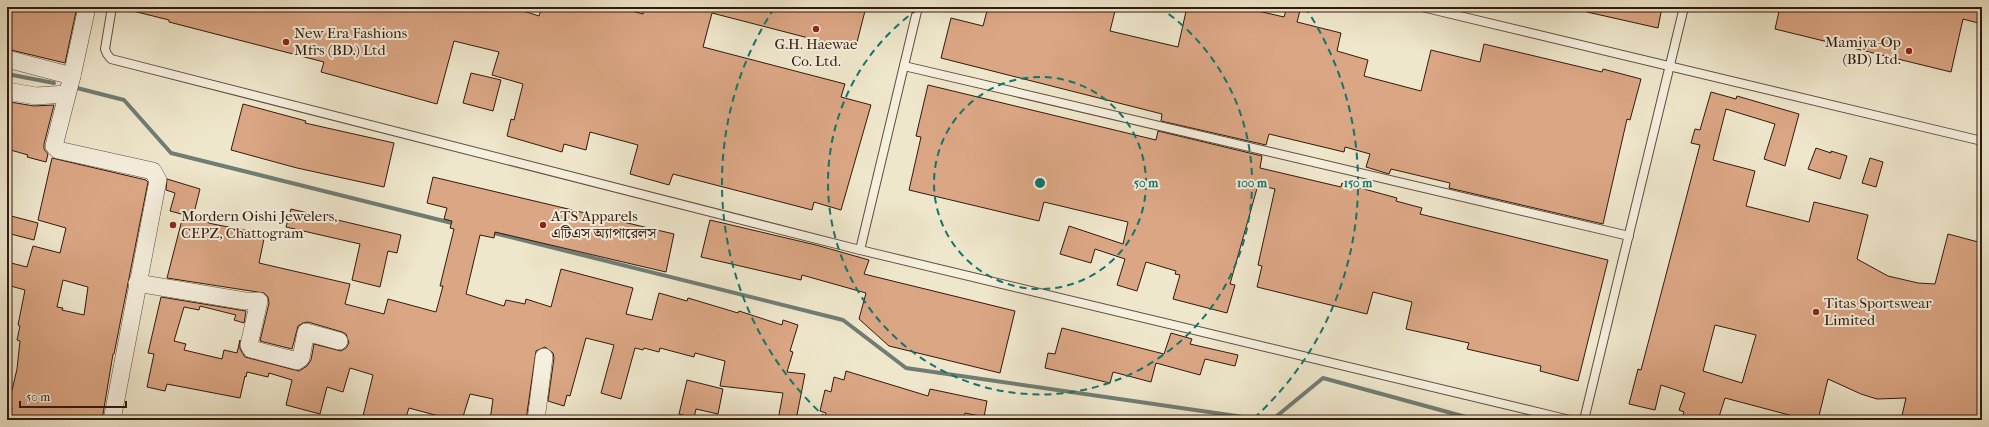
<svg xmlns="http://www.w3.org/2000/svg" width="1989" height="427" font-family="'IM FELL French Canon','Noto Serif Bengali',serif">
  <rect width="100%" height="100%" fill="#efe7cc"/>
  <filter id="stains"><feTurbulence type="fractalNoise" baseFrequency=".005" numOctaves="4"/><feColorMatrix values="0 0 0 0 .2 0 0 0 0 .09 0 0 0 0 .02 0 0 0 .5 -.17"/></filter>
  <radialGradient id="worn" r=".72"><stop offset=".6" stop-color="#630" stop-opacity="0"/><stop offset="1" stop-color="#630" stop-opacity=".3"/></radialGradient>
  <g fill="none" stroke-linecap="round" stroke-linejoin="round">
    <g stroke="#707d74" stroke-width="4">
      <path d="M7 74 54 83"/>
      <path d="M73 87 124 100 171 153 456 224"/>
      <path d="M490 232 843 320 906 368 1264 420"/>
      <path d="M1272 420 1323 378 1477 420"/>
    </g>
  </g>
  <g fill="#dba684" stroke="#31190d" fill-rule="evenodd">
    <path d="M7 7H77L65 63 7 49Z"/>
    <path d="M134 7H492L505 10 506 7H511L539 16 542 7H617L643 14 644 7H866L855 50 712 13 703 47 845 84 841 97 871 105 841 210 814 202 812 210 673 174 669 185 630 174 638 145 590 132 586 150 564 144 562 152 507 136 511 119 514 120 523 84 492 75 499 52 454 41 437 104 321 72 324 62 169 22V20L133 11Z"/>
    <path d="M988 7H1116L1110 31 1178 47 1187 7H1241L1284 17 1287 7H1301L1297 22 1341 33 1337 51 1368 60 1364 76 1421 91 1431 50 1480 62 1484 44 1602 72 1603 69 1641 79 1630 120 1627 119 1603 224 1449 188 1450 183 1391 169 1389 174 1366 167 1370 154 1345 147 1344 152 1269 134 1266 145 1161 121 1162 114 941 58 951 18 983 26Z"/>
    <path d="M1588 7H1662L1658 28 1587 12Z"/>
    <path d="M1780 7H1982V24L1963 19 1951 72 1775 29Z"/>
    <path d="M471 73 501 80 493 111 463 103Z"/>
    <path d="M928 85 1156 140 1158 131 1262 156 1260 168 1341 187 1342 183 1397 198 1396 201 1422 208 1420 214 1608 260 1578 381 1540 371 1541 366 1467 349 1469 343 1406 329 1412 302 1373 292 1367 314 1257 287 1262 266 1258 265 1275 189 1258 185 1230 284 1235 285 1227 313 1173 299 1180 275 1175 274 1176 271 1146 262 1137 291 1117 285 1125 259 1095 249 1091 263 1060 254 1069 226 1123 244 1128 222 1044 202 1039 221 909 190 921 137 916 136Z"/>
    <path d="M1711 92 1736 99 1737 96 1799 114 1785 166 1764 159 1775 124 1726 109 1713 160 1755 171 1746 206 1809 222 1814 202 1868 215 1857 259 1888 276 1918 283 1935 284 1948 234 1982 243V420H1901L1906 398 1877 399 1861 394 1828 379 1818 420H1808L1725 398 1718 420H1690L1682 418 1684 412 1679 410 1685 393 1661 385 1655 410 1629 404 1638 369 1641 370 1700 145 1691 143 1695 129 1700 130ZM1715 325 1756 335 1742 383 1703 371Z"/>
    <path d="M10 102 34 106 54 105 44 144V149L48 154 46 162 27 157 28 155 7 149V111Z"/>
    <path d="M243 104 306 121 305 123 394 143 384 187 297 168 231 150Z"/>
    <path d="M1816 148 1831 153V151L1847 156 1840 179 1808 169Z"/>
    <path d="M52 158 146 180 148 182 114 354H113L102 420H9L12 408 8 407 17 369 20 341 17 340 20 326 18 325 25 290 7 285V262L27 267 33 246 60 253 66 228 38 220ZM63 280 88 287 84 315 62 310 63 308 57 307Z"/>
    <path d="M1870 158 1883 162 1876 187 1862 183Z"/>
    <path d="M433 177 674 234 666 272 495 232 494 238 480 235 466 294 504 306 506 300 525 304 526 299 551 307 561 269 633 288 626 314 652 320 659 293 687 301 688 298 738 313 739 311 782 325 783 320 798 325 790 351 793 352 787 372 805 374 796 420H778L783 393 720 386 725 361 695 353 694 357 660 348 659 352 644 348 643 350 635 348 621 399 601 393 614 345 586 338 570 396 567 395 564 406 548 401 554 358 553 353 545 347 536 351 526 420H490L493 399 470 394 462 420H445L446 418 409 408 405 420H362L373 375 350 368 343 392 327 387 320 414 286 405 292 380 269 373 268 377 247 372 246 377 245 376 240 398 167 384 165 391 147 387 154 354 148 353 161 297 246 311 244 323 234 320 236 315 200 306 199 310 184 307 174 341 186 344 184 350 222 359 224 350 237 353 240 340V349L245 357 299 371 307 366 311 360 314 344 341 351 346 348 349 343 346 334 342 332 308 322 303 323 298 326 292 349 260 341 269 303 268 297 264 293 167 278 183 216 213 224 265 234 259 263 350 284 345 304 384 314 388 299 436 312 443 286H440L454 229 450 228 452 221 444 219 447 208 427 203Z"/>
    <path d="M167 179 200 189 193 217 170 211 175 193 166 190Z"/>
    <path d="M291 209 401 235 397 253 388 251 380 287 352 280 360 244 286 227Z"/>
    <path d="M11 216 38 223 34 240 7 233Z"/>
    <path d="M710 220 816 245 869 260 864 274 1015 311 1000 373 889 346 859 319 866 293 802 275 801 280 701 257Z"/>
    <path d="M1062 328 1164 354 1171 333 1192 339 1190 344 1238 355 1235 366 1205 359 1200 375 1156 363 1151 382 1113 372 1110 383 1045 368 1048 353 1055 354Z"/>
    <path d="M846 371 928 396 930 389 987 401 984 417 965 413 963 420H824L826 413 820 411 825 390 831 392 834 377 844 380Z"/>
    <path d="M687 380 723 389 718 414 696 409 694 418 679 414Z"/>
  </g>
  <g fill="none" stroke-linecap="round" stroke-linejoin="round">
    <defs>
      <g id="lane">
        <path d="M112 7 105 49 107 54 111 59 860 250 1570 420"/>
        <path d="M1422 7 1982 141"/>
        <path d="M904 66 1629 236"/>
        <path d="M860 250 918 7"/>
        <path d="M1584 420 1684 7"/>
      </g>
      <g id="street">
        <path d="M87 7 72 76 54 146 58 150 153 171 158 180 112 420"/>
        <path d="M7 59 72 76"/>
        <path d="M7 91 36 96 67 94"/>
        <path d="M137 283 245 301H259L249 345 251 349 297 361 301 358 306 332 339 341"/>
        <path d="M536 420 544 357"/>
      </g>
    </defs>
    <use href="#lane" stroke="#604c3d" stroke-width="10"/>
    <use href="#street" stroke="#604c3d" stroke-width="18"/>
    <use href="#lane" stroke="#f5efde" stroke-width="8"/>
    <use href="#street" stroke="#f5efde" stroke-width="17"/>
  </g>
  <g fill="none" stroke="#0f766e" stroke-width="2" stroke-dasharray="7 5">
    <circle cx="1040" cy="183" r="106"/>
    <path d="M1159 7A212 212 0 1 1 921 7"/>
    <path d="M827 419A318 318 0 0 1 775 7M1305 7A318 318 0 0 1 1253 419"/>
  </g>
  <g fill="#8f2418" stroke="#f5efde" stroke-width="1.5">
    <circle cx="816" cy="29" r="4"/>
    <circle cx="286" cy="42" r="4"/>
    <circle cx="1909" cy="51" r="4"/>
    <circle cx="173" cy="225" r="4"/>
    <circle cx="543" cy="225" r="4"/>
    <circle cx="1816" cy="312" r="4"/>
  </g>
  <g text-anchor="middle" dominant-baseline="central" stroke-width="4" stroke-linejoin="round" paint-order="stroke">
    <g font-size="15" fill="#31190d" stroke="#f5efde" text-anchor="start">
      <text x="294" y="33">New Era Fashions<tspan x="294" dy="17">Mfrs (BD.) Ltd</tspan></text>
      <text x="1901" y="42" text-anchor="end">Mamiya-Op<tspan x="1901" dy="17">(BD) Ltd.</tspan></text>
      <text x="816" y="44" text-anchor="middle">G.H. Haewae<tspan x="816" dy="17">Co. Ltd.</tspan></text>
      <text x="181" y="216">Mordern Oishi Jewelers,<tspan x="181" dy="17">CEPZ, Chattogram</tspan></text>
      <text x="551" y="216">ATS Apparels<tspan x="551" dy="17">এটিএস অ্যাপারেলস</tspan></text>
      <text x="1824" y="303">Titas Sportswear<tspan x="1824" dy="17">Limited</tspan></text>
    </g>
  </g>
  <circle cx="1040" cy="183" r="6" fill="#0f766e" stroke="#f5efde" stroke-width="2"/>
  <g font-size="12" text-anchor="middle" font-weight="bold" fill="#0f766e" stroke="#f5efde" stroke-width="4" stroke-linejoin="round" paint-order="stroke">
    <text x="1146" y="187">50 m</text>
    <text x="1252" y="187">100 m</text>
    <text x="1358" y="187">150 m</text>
  </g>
  <rect width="1989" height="427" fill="none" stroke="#efe7cc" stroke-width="24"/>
  <rect x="8" y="8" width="1973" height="411" fill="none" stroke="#31190d" stroke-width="2"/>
  <rect x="12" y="12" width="1965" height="403" fill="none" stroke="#31190d"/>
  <path d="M20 401v6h106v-6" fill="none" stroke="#31190d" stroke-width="2"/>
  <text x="26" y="401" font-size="12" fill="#31190d" stroke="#f5efde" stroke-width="3" paint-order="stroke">50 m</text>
  <rect width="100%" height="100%" filter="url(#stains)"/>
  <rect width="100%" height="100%" fill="url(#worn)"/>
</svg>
